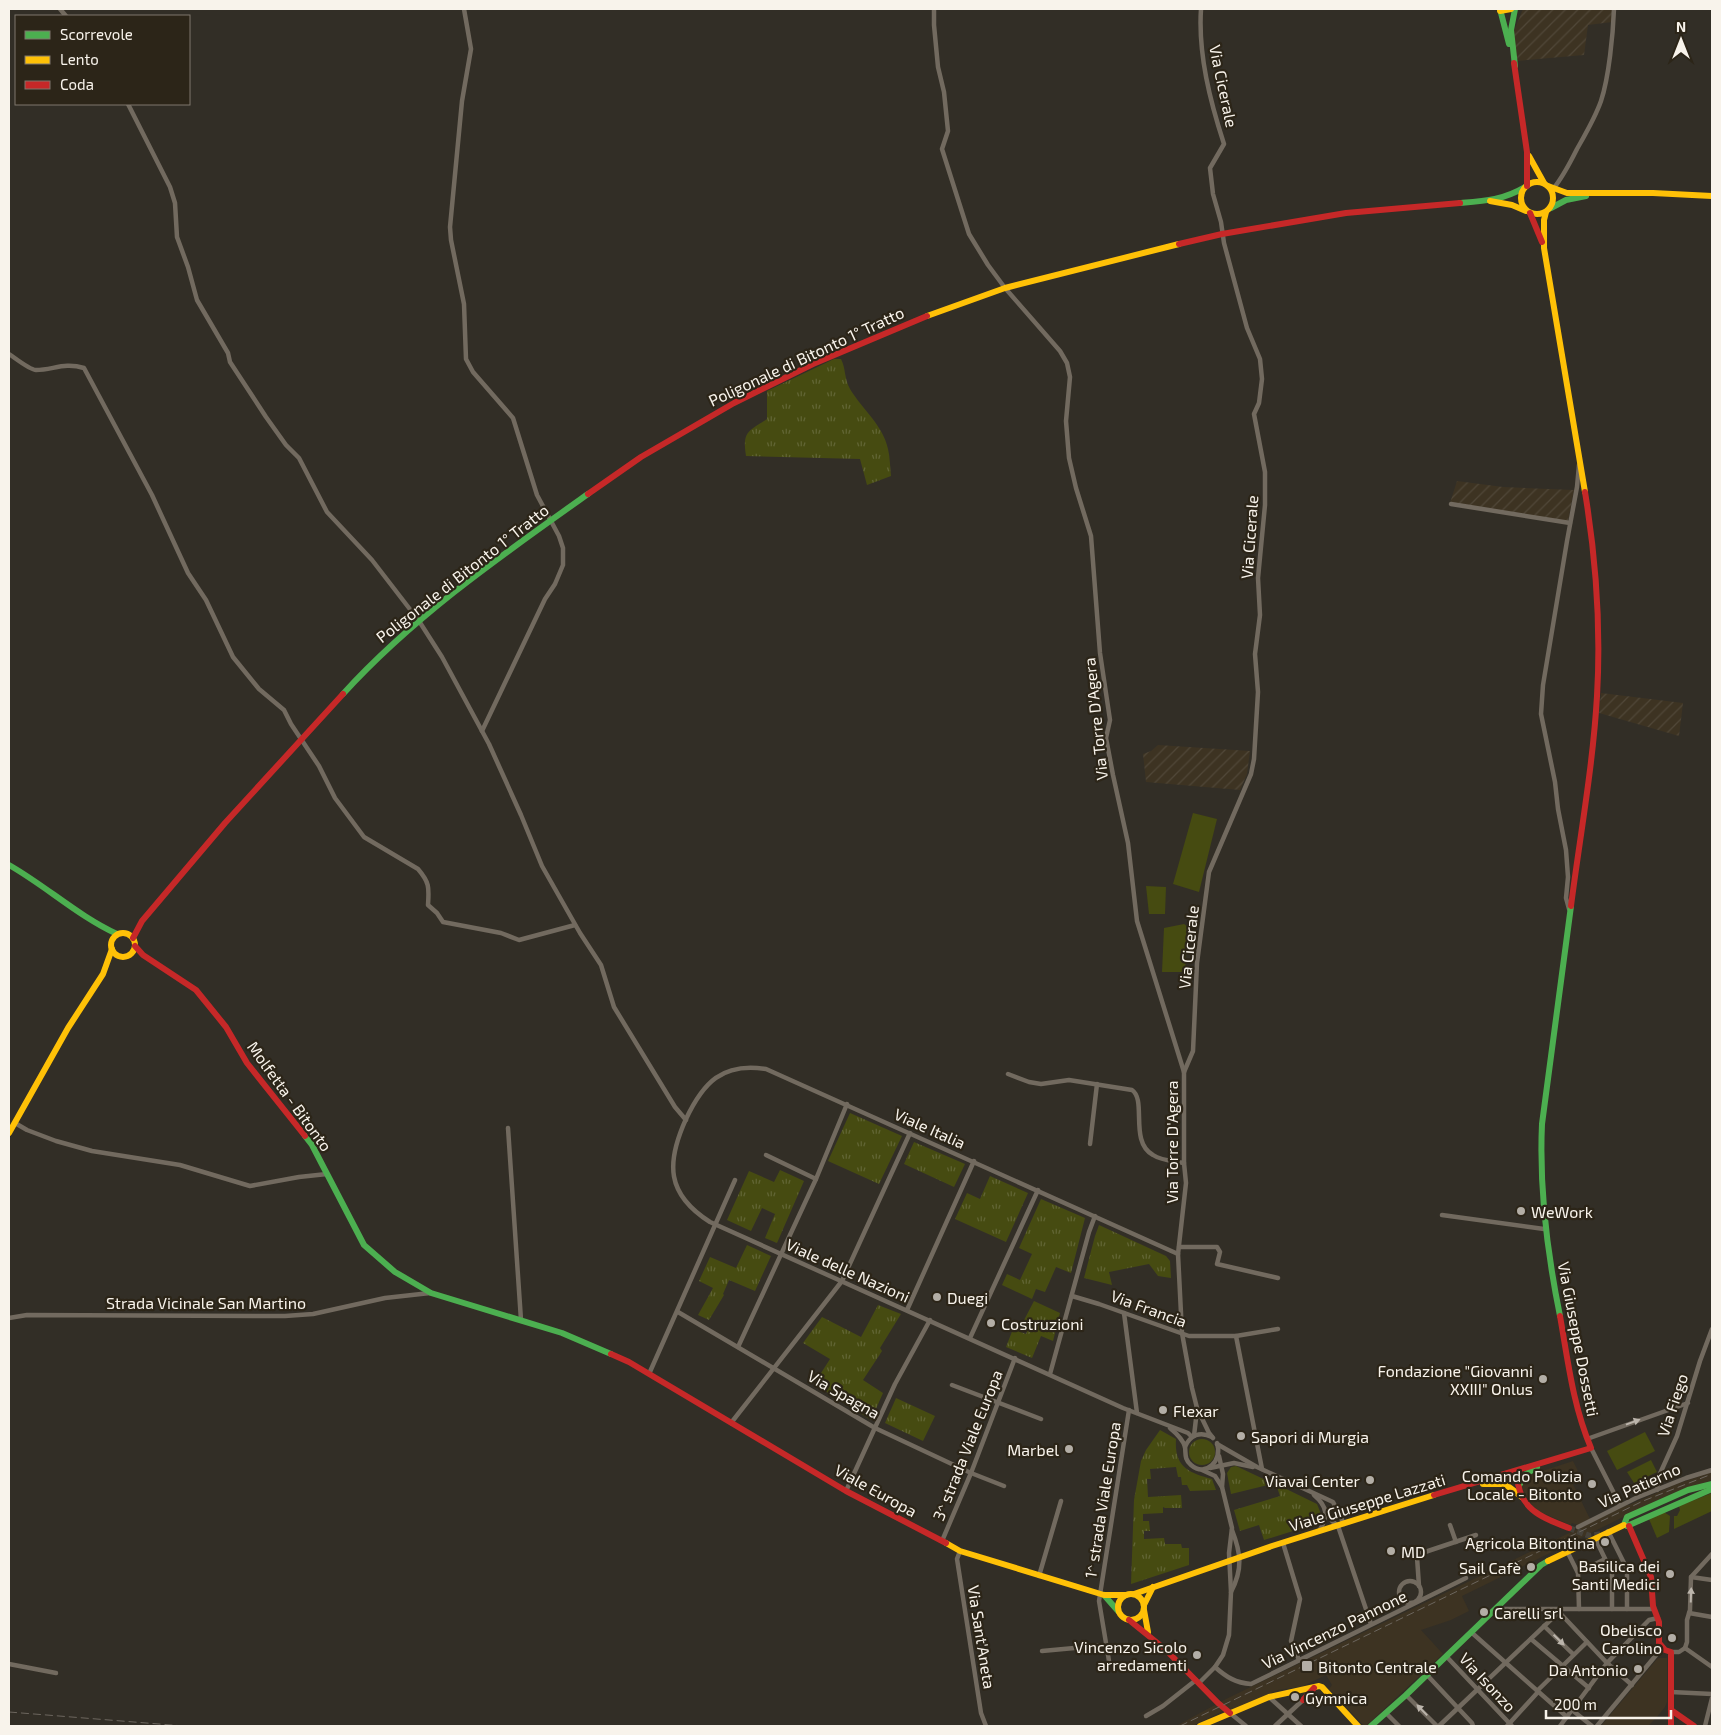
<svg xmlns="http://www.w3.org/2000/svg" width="1721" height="1735" font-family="'Exo 2',sans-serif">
  <defs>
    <pattern id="industrial-furrows" width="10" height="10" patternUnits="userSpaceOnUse" patternTransform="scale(1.25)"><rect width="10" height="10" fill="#3d3322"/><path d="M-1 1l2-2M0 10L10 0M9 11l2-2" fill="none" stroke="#504738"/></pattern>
    <pattern id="grass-tufts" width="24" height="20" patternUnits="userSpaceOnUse" patternTransform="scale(1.25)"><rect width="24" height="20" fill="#464b11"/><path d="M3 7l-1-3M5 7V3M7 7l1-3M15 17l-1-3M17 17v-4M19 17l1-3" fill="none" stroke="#616534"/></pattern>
  </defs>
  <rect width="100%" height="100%" fill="#322e26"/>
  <g fill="#3d3322">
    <path d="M1573 1461 1578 1471 1569 1476 1590 1519 1578 1525 1572 1523 1570 1525 1538 1511 1530 1502 1522 1488V1483L1527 1476Z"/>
    <path d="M1712 1472V1480L1660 1499 1462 1596 1469 1611 1451 1620 1421 1630 1443 1654 1366 1726H1364L1329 1689 1332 1685 1326 1675 1301 1687 1278 1690 1232 1710 1229 1708 1193 1726H1176L1226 1699 1627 1505H1629L1677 1484Z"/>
    <path d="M1658 1658H1667V1702L1665 1707 1656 1718 1648 1726H1601Z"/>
  </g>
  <g fill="url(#industrial-furrows)">
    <path d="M1523 9H1612V22L1588 25 1584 55 1517 61 1513 33Z"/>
    <path d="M1457 481 1503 487 1574 490 1568 521 1450 503Z"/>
    <path d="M1601 693 1683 703 1679 736 1599 713Z"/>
    <path d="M1158 745 1250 751 1247 774 1240 790 1146 782 1143 754 1151 751Z"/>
  </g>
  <g fill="url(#grass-tufts)">
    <path d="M834 359H841C846 369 844 378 850 389 862 409 883 425 888 449 890 457 890 467 891 476L867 485 860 459 746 456C742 431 749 431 767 419V391Z"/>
    <path d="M850 1113 902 1136 879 1184 828 1161Z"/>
    <path d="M914 1142 965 1164 954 1187 904 1164Z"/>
    <path d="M780 1170 804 1181 777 1243 765 1238 775 1214 762 1208 751 1231 727 1220 749 1171 774 1182Z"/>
    <path d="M990 1176 1028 1193 1006 1242 955 1219 967 1193 980 1199Z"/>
    <path d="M1041 1199 1085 1218 1071 1273 1056 1267 1045 1292 1036 1289 1032 1299 1002 1285 1007 1274 1020 1280 1032 1254 1019 1248Z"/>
    <path d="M1099 1225 1166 1256 1170 1261 1171 1278 1158 1276 1149 1264 1109 1272 1112 1285 1084 1278 1095 1236Z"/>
    <path d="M747 1245 771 1256 755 1291 729 1280 723 1294 724 1295 709 1320 698 1315 713 1288 699 1281 710 1257 736 1268Z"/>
    <path d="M1034 1301 1060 1313 1053 1341 1041 1336 1032 1358 1006 1347 1013 1329 1026 1334 1029 1327 1022 1324Z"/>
    <path d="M878 1305 901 1314 880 1348 882 1351 863 1380 883 1393 871 1420 814 1384 830 1359 803 1343 822 1317 861 1337Z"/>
    <path d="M896 1398 935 1416 923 1441 885 1423Z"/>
    <path d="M1160 1430 1176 1439C1174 1467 1189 1473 1212 1479L1216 1490 1190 1491 1187 1485H1182L1181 1477H1178L1176 1467 1150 1469 1151 1479H1147L1148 1497 1181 1495 1182 1508H1165L1163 1507V1513L1143 1514V1521H1149L1150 1531H1144V1539L1164 1538 1165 1544H1181L1182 1548H1189V1565L1131 1584 1134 1500 1141 1461 1146 1450Z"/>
    <circle cx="1202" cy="1452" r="13"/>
    <path d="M1236 1466 1272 1483V1484L1231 1494 1227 1473 1231 1467Z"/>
    <path d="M1276 1484 1317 1504 1321 1514 1318 1522 1312 1525 1264 1540 1259 1525 1240 1531 1234 1510 1280 1496Z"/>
  </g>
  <g fill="#464b11">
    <path d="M1193 813 1217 819 1199 892 1173 884Z"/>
    <path d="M1146 886 1166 887 1165 914H1149Z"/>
    <path d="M1184 924 1188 927 1185 972H1162L1164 928Z"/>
    <path d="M1645 1432 1655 1451 1617 1470 1607 1451Z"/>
    <path d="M1651 1460 1657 1472 1634 1483 1627 1472Z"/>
    <path d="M1712 1493V1511L1674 1529V1516H1677L1680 1510 1679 1506Z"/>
    <path d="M1664 1512 1670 1516 1669 1532 1657 1538 1649 1519Z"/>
  </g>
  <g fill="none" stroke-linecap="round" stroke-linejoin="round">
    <path stroke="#46423a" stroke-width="6" stroke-dasharray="6 3" stroke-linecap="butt" d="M1569 1528 1590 1536 1601 1534"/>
    <g stroke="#726a5f" stroke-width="4.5">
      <path d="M60 9 66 16"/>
      <path d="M464 9 471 49 462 101 450 227 451 240 464 304 466 359 473 372 513 418 537 495 559 536 563 548V565L555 584 545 599 482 731"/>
      <path d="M934 9V25L938 67 944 92 948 131 942 149 969 234 988 265 1005 288 1060 351 1067 363 1070 377 1066 421 1069 458 1076 488 1091 536 1100 653 1110 720 1106 738 1113 775 1128 843 1137 921 1184 1072V1163L1186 1183 1178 1254 1182 1333 1192 1388 1197 1408 1209 1433 1213 1438"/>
      <path d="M128 104 170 187 175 203 177 237 188 267 197 300 228 353 230 362 266 417 286 445 299 458 327 512 372 560 419 621 442 657 489 744 521 815 542 866 580 933 601 965 614 1007 675 1107 686 1120"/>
      <path d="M1553 189C1563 177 1570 163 1577 149 1586 133 1595 118 1601 101 1609 77 1613 34 1614 9"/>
      <path d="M9 354C15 358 30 370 36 370 53 370 64 362 84 368L152 495 188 573 206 600 233 657 259 689 284 710 291 724 319 766 335 798 364 837 418 869C430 883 429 888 428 905L437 913 443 922 501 933 519 940 575 925"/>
      <path d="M1451 504 1570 523"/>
      <path d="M1569 909 1566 898 1568 877 1566 850 1558 809 1555 782 1541 714 1543 685 1567 541 1577 487 1579 465"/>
      <path d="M1184 1072 1193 1051 1197 963 1209 872 1251 774 1254 759 1258 692 1255 654 1260 615 1258 578 1265 505V472L1254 414 1259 403 1262 379 1260 359 1247 328 1224 243 1221 222 1213 194 1210 168 1224 144C1210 101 1198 54 1201 9"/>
      <path d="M1008 1074 1029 1082 1041 1084 1069 1080 1132 1090C1147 1100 1129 1142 1153 1155 1162 1161 1174 1161 1184 1163"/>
      <path d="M15 1123 27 1130 56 1141 92 1151 180 1165 250 1186 299 1177 327 1174"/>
      <path d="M508 1128 521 1320"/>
      <path d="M1090 1144 1097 1084"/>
      <path d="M766 1155 816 1179"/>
      <path d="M1442 1215 1544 1229"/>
      <path d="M1179 1247H1217L1220 1252 1217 1264 1278 1278"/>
      <path d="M1178 1254 766 1069C722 1062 703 1083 686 1119 666 1163 666 1194 710 1222L1123 1408 1188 1433 1192 1437"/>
      <path d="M1072 1296 1099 1304 1189 1336H1236L1278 1329"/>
      <path d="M907 1310 974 1161"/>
      <path d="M678 1312 875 1428 971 1473 1004 1486"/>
      <path d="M1124 1313 1137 1413"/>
      <path d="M9 1318 27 1315 285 1316 313 1314 385 1298 430 1293"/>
      <path d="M1236 1336 1262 1469"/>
      <path d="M970 1338 1038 1190"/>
      <path d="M738 1347 816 1179 847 1104"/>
      <path d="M649 1374 735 1180"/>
      <path d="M1050 1374 1089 1232 1095 1216"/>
      <path d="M952 1385 1041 1419"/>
      <path d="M731 1423 842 1281 910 1133"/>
      <path d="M1170 1428C1176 1433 1183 1439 1185 1447 1186 1454 1184 1459 1191 1465 1206 1478 1223 1460 1217 1443"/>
      <path d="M1194 1436 1197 1410"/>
      <path d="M1587 1439 1688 1403"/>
      <path d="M1217 1444 1257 1467 1333 1502 1344 1524"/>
      <path d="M1185 1447C1190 1435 1200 1431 1212 1437"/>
      <path d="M1591 1448 1620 1505"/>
      <path d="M1210 1468 1234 1463 1253 1467"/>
      <path d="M1202 1470 1215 1476 1222 1487"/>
      <path d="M1657 1490 1658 1478 1677 1436 1700 1361 1712 1329"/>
      <path d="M846 1491 895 1384 930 1320"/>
      <path d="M1314 1495C1327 1506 1329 1516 1319 1531"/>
      <path d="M1326 1510 1332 1521 1338 1526 1371 1624"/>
      <path d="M1450 1525 1456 1542"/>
      <path d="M1578 1527 1636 1498 1686 1478 1712 1470"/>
      <path d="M1608 1531 1627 1569V1609"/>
      <path d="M1595 1538 1612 1573V1609"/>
      <path d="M942 1541 971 1473 1015 1358"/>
      <path d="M1283 1543 1300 1599 1291 1641 1299 1660"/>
      <path d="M960 1551 957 1559 981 1713 986 1726"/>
      <path d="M1567 1551 1578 1573 1579 1609"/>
      <path d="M1578 1573 1605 1559"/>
      <path d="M1039 1576 1061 1501"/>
      <path d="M1691 1577 1712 1580"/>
      <circle cx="1410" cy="1592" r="11"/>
      <path d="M1419 1586 1417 1557 1419 1554 1476 1535"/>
      <path d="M1231 1592C1243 1569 1241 1553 1232 1530"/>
      <path d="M1495 1609H1653"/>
      <path d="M1559 1612 1607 1663 1632 1685"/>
      <path d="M1689 1613 1712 1617"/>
      <path d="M1544 1626 1573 1654"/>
      <path d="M1471 1632 1567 1717"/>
      <path d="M1531 1639 1589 1688"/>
      <path d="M1685 1648 1687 1642V1620L1690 1610 1691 1577 1712 1554"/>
      <path d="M1685 1648 1712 1667"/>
      <path d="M1042 1651 1107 1645"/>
      <path d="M1671 1652H1679L1685 1648"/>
      <path d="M1446 1656 1512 1726"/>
      <path d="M1109 1661 1099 1601 1129 1410"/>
      <path d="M9 1664 56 1673"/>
      <path d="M1215 1667C1226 1677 1236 1683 1251 1684L1466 1578"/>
      <path d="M1427 1675 1472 1723 1473 1726"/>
      <path d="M1199 1683 1215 1667 1223 1655 1229 1635 1231 1592 1229 1553 1232 1528 1222 1487 1223 1474 1219 1456"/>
      <path d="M1537 1691 1587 1642"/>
      <path d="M1671 1692 1712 1694"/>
      <path d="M1406 1695 1437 1726"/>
      <path d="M1269 1697 1301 1726"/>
      <path d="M1572 1710 1592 1726"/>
      <path d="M1230 1713 1246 1726"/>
      <path d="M1386 1713 1399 1726"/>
      <path d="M1146 1716 1163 1706 1196 1680"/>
      <path d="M1275 1726 1303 1700"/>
      <path d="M1439 1726 1559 1612V1609"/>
      <path d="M1507 1726 1538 1692"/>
      <path d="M1560 1726 1607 1663 1649 1620 1658 1618"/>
      <path d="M1597 1726 1662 1648"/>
      <path d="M1705 1726 1712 1698"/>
    </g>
    <g stroke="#4caf50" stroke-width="6">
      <path d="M1500 9 1509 44"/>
      <path d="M1515 9 1511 30 1515 66"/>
      <path d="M1460 203C1485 201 1503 200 1525 187"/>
      <path d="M1551 208 1566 200 1586 196"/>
      <path d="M343 694C414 616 502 555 588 494"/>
      <path d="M9 865C46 886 78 916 117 934"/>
      <path d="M305 1136 312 1145 364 1245 395 1272 431 1293 562 1333 611 1354"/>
      <path d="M1560 1316C1547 1252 1539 1189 1542 1124L1571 906"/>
      <path d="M1520 1484 1523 1476 1537 1467"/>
      <path d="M1624 1525 1627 1517 1688 1490 1712 1484"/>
      <path d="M1627 1526 1712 1489"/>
      <path d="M1104 1595 1118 1611"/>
      <path d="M1371 1726 1406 1695 1541 1565 1548 1561"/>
    </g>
    <g stroke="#ffc107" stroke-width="6">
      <path d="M1500 11 1511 9"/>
      <path d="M1529 156 1544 183"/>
      <circle cx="1537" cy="198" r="16"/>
      <path d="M1548 186 1567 193H1653L1712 196"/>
      <path d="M1490 201 1512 205 1526 211"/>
      <path d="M1546 212 1544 220V248L1585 492"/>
      <path d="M927 316 1005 288 1179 244"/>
      <circle cx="123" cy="945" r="12"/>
      <path d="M9 1133 68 1028 103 974 112 949"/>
      <path d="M1483 1484H1505L1522 1497"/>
      <path d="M946 1543 960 1551 1104 1595H1126"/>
      <path d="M1548 1561 1624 1525"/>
      <path d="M1134 1594 1272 1546 1434 1495"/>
      <circle cx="1131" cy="1607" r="13"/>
      <path d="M1144 1605 1153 1587"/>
      <path d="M1144 1610 1148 1632"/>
      <path d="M1200 1726 1269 1697 1319 1686 1322 1687 1358 1726"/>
    </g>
    <g stroke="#c62828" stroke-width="6">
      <path d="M1514 63 1527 152V186"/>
      <path d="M1530 213 1542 242"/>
      <path d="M1179 244 1222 234 1346 213 1460 203"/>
      <path d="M588 494 641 457 734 403 813 364 927 316"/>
      <path d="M1571 906C1580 836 1593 766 1597 696 1601 628 1596 559 1585 492"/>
      <path d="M133 938 142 921 225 823 343 694"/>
      <path d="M135 946 143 955 196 990 226 1027 247 1063 305 1136"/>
      <path d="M611 1354 629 1362 846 1491 946 1543"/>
      <path d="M1513 1472C1518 1479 1518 1487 1521 1494 1529 1514 1551 1521 1569 1528"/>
      <path d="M1434 1495 1591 1448C1573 1406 1568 1361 1560 1316"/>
      <path d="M1629 1526 1651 1577 1653 1606 1659 1622V1643L1665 1650 1671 1652V1726"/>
      <path d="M1129 1620 1166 1650 1218 1703 1230 1713"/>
      <path d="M1303 1700 1314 1688"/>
      <path d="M1671 1710 1694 1726"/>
    </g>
    <g stroke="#6c665e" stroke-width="1" stroke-dasharray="8 4" stroke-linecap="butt">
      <path d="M9 1712 184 1726"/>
      <path d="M1180 1726 1643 1501 1712 1474"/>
    </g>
  </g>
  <defs><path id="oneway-solid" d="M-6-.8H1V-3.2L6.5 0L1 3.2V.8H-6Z" transform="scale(1.25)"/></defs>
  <g fill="#bcb5ac">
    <use href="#oneway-solid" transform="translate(1633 1422) rotate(-20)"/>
    <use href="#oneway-solid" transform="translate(1691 1595) rotate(-88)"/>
    <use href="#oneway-solid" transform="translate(1559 1640) rotate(44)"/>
    <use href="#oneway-solid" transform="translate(1422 1710) rotate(-134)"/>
  </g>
  <g fill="#b3aea6" stroke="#2c2518" stroke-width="2">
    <circle cx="1521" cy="1211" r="5"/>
    <circle cx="937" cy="1297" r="5"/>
    <circle cx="991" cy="1323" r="5"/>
    <circle cx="1543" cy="1379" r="5"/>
    <circle cx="1163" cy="1410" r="5"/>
    <circle cx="1241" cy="1436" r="5"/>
    <circle cx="1069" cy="1449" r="5"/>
    <circle cx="1370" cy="1480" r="5"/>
    <circle cx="1592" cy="1484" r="5"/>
    <circle cx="1605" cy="1542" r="5"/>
    <circle cx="1391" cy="1551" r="5"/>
    <circle cx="1531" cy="1567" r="5"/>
    <circle cx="1670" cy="1574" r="5"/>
    <circle cx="1484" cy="1612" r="5"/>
    <circle cx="1672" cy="1638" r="5"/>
    <circle cx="1197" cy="1655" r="5"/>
    <rect x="1301" y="1660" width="12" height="12" rx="2.5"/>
    <circle cx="1638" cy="1669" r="5"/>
    <circle cx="1295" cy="1697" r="5"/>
  </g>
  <g text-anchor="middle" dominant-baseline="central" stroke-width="4.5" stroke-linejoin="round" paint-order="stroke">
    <g font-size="16" fill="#f8f3eb" stroke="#2c2518">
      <text transform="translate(1224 86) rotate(78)">Via Cicerale</text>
      <text transform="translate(806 356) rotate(-25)">Poligonale di Bitonto 1° Tratto</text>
      <text transform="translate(1249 537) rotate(-86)">Via Cicerale</text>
      <text transform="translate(462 573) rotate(-38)">Poligonale di Bitonto 1° Tratto</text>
      <text transform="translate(1095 719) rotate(-96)">Via Torre D'Agera</text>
      <text transform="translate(1188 947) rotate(-84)">Via Cicerale</text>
      <text transform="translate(290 1096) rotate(54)">Molfetta - Bitonto</text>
      <text transform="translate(930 1128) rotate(24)">Viale Italia</text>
      <text transform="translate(1171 1142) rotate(-90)">Via Torre D'Agera</text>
      <text transform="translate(848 1270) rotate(24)">Viale delle Nazioni</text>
      <text x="206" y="1302">Strada Vicinale San Martino</text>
      <text transform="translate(1149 1308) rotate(20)">Via Francia</text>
      <text transform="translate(1579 1339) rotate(79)">Via Giuseppe Dossetti</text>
      <text transform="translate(844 1394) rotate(30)">Via Spagna</text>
      <text transform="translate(1672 1405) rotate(-72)">Via Fiego</text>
      <text transform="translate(967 1445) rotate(-68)">3^ strada Viale Europa</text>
      <text transform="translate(1639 1485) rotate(-24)">Via Patierno</text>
      <text transform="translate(876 1490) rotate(29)">Viale Europa</text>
      <text transform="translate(1102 1500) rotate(-81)">1^ strada Viale Europa</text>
      <text transform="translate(1367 1502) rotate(-17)">Viale Giuseppe Lazzati</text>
      <text transform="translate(1334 1629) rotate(-26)">Via Vincenzo Pannone</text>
      <text transform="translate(982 1637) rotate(81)">Via Sant'Aneta</text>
      <text transform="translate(1488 1682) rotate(47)">Via Isonzo</text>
    </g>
    <g font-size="16" fill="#f8f3eb" stroke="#2c2518" text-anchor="end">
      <text x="1531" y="1211" text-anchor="start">WeWork</text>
      <text x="947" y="1297" text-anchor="start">Duegi</text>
      <text x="1001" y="1323" text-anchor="start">Costruzioni</text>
      <text x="1533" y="1370">Fondazione "Giovanni<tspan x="1533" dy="18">XXIII" Onlus</tspan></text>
      <text x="1173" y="1410" text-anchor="start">Flexar</text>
      <text x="1251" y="1436" text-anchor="start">Sapori di Murgia</text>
      <text x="1059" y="1449">Marbel</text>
      <text x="1582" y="1475">Comando Polizia<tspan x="1582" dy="18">Locale - Bitonto</tspan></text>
      <text x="1360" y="1480">Viavai Center</text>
      <text x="1595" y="1542">Agricola Bitontina</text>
      <text x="1401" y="1551" text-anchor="start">MD</text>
      <text x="1660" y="1565">Basilica dei<tspan x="1660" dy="18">Santi Medici</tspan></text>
      <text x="1521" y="1567">Sail Cafè</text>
      <text x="1494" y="1612" text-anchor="start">Carelli srl</text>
      <text x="1662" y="1629">Obelisco<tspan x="1662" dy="18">Carolino</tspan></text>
      <text x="1187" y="1646">Vincenzo Sicolo<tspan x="1187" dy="18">arredamenti</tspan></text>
      <text x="1318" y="1666" text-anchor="start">Bitonto Centrale</text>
      <text x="1628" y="1669">Da Antonio</text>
      <text x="1305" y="1697" text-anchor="start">Gymnica</text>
    </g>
  </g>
  <rect width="1721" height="1735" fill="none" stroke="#f8f3eb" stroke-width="20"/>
  <rect x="15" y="15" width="175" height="90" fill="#2c2518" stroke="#7e776c"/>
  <rect x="25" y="31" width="25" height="8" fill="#4caf50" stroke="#7e776c"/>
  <text x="60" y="40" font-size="15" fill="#f8f3eb">Scorrevole</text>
  <rect x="25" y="56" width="25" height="8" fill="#ffc107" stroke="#7e776c"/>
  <text x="60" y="65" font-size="15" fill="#f8f3eb">Lento</text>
  <rect x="25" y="81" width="25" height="8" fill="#c62828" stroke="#7e776c"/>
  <text x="60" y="90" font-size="15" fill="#f8f3eb">Coda</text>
  <g transform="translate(1681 40)" stroke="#2c2518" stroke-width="4" paint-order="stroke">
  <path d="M0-4L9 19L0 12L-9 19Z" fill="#f8f3eb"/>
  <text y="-8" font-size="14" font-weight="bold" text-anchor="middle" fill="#f8f3eb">N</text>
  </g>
  <path d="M1546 1710v8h125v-8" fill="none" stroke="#f8f3eb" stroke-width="2.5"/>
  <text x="1554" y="1710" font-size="15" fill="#f8f3eb" stroke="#2c2518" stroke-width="4" paint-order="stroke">200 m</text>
</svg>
